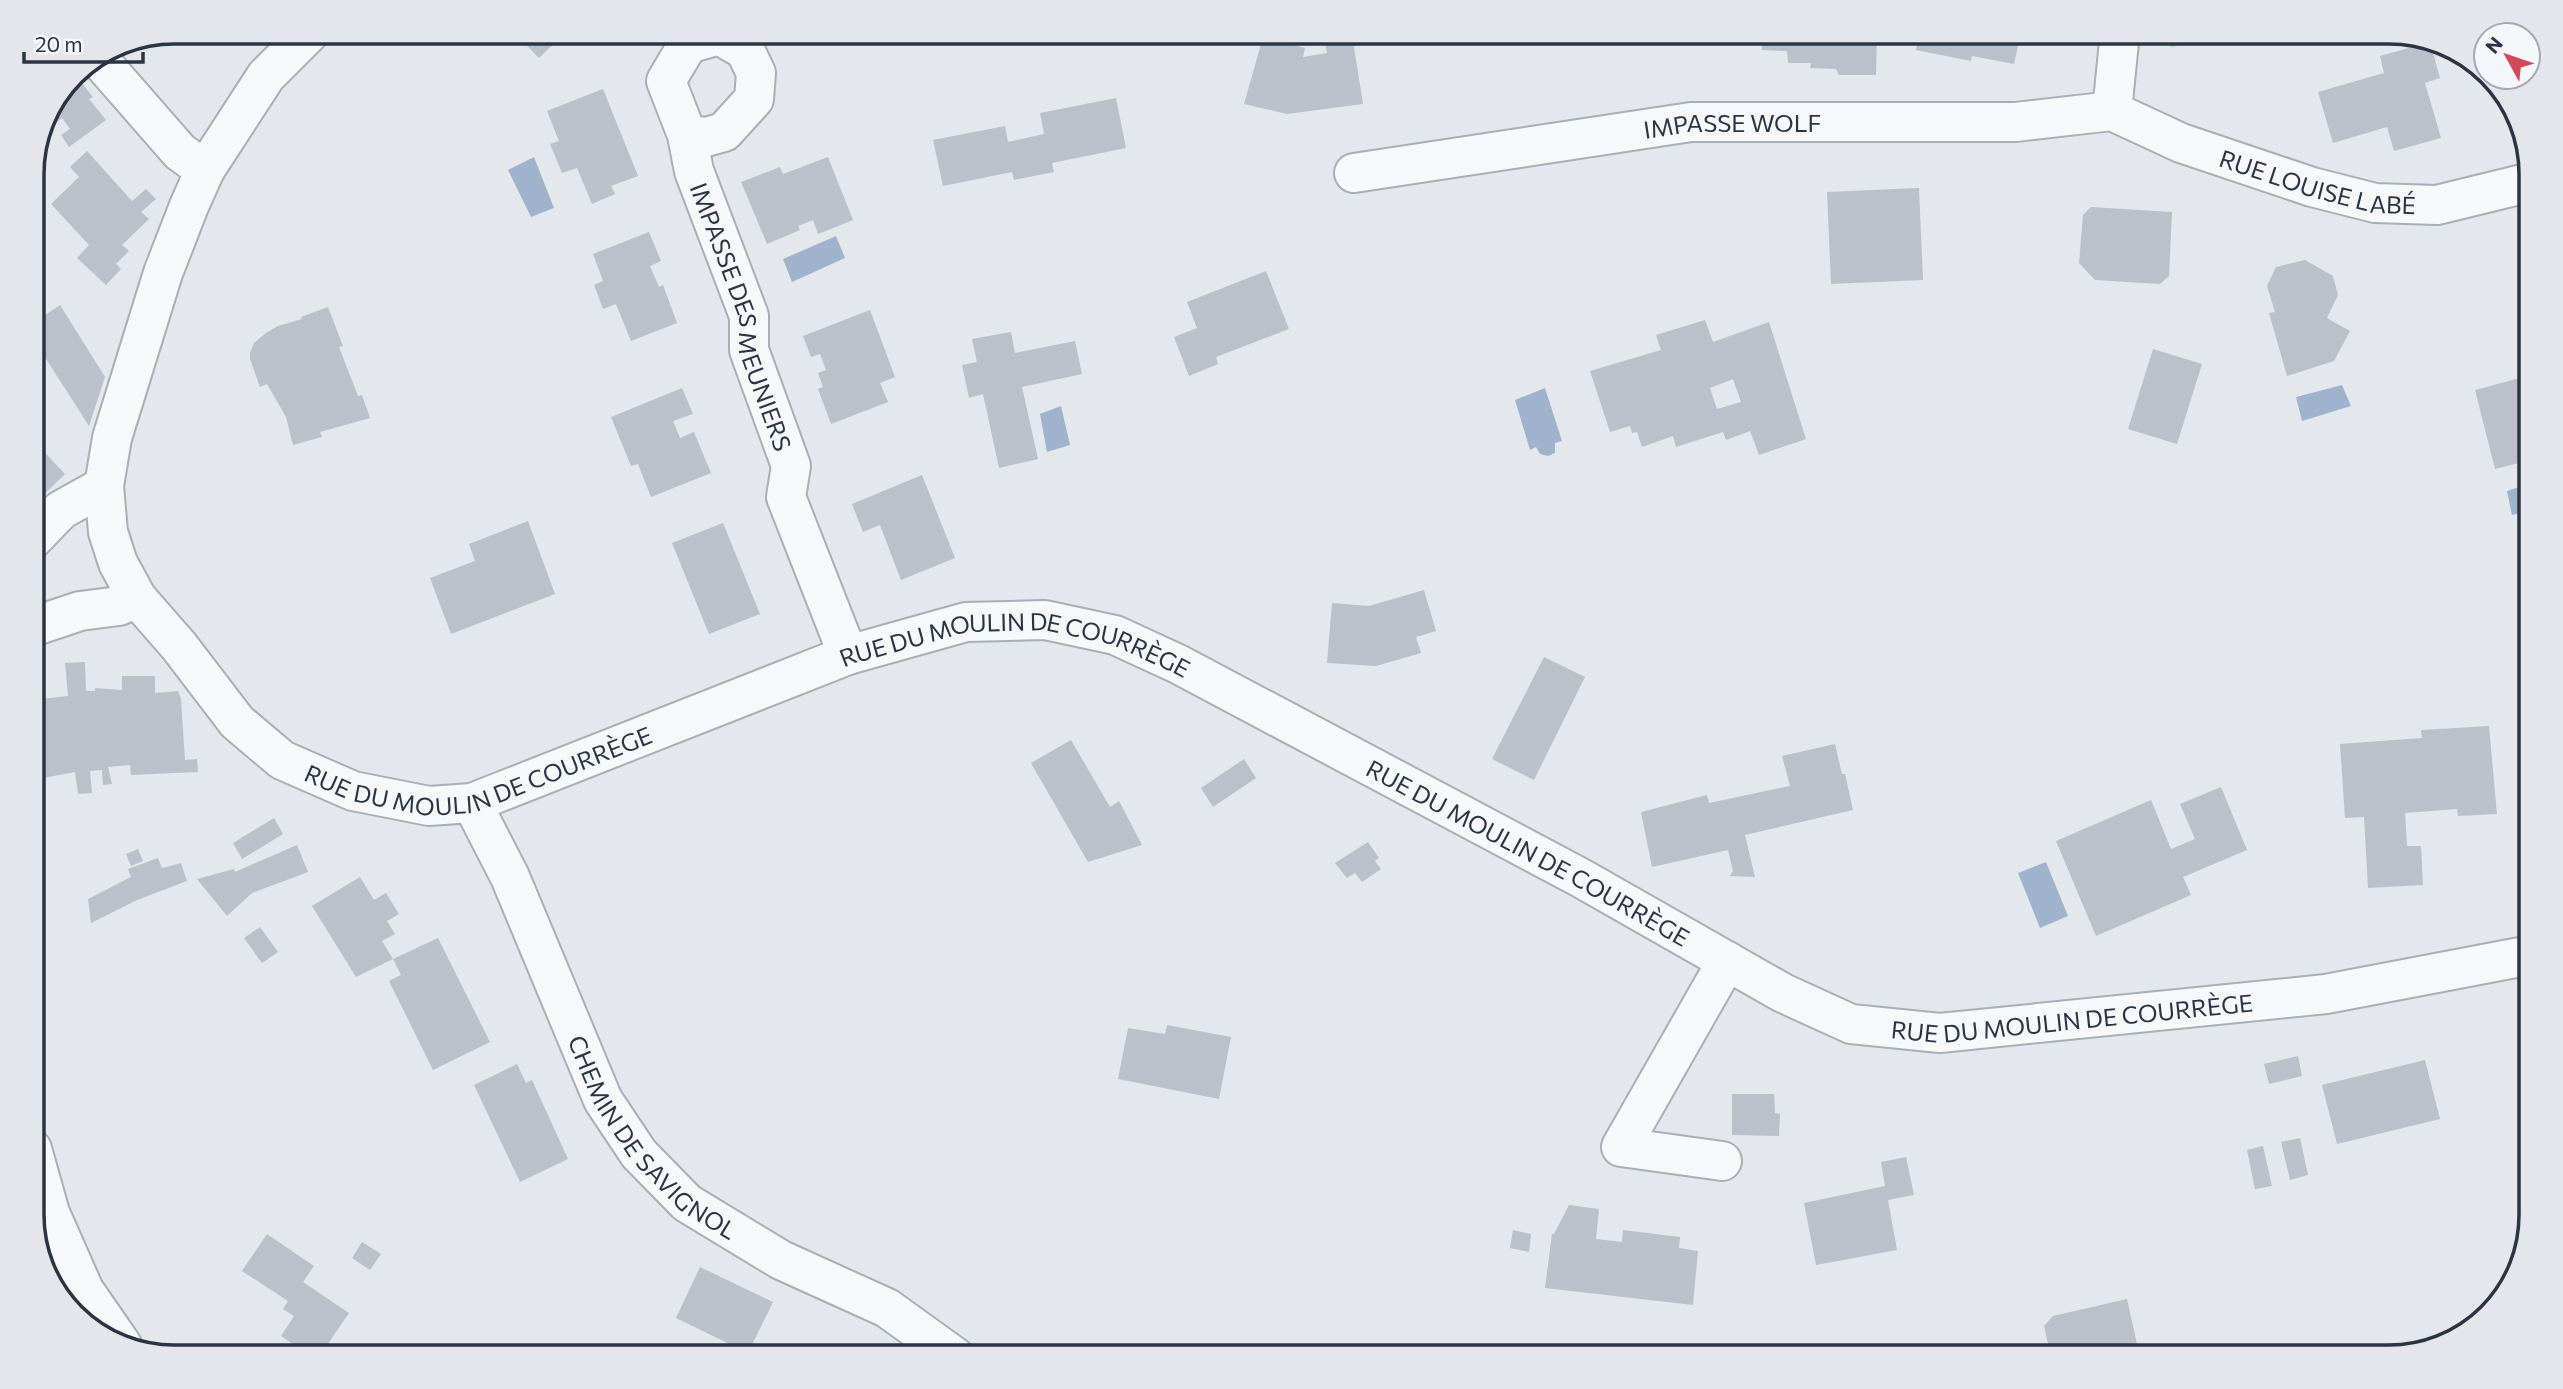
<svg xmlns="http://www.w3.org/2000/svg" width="2563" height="1389" font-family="Commissioner,sans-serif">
  <rect width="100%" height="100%" fill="#e4e7ec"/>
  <path fill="#c9d6c5" d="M2164 32H2207L2171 48Z"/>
  <g fill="#9fb4cc">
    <path d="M534 157 554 208 531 217 508 170Z"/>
    <path d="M836 236 845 258 792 282 783 259Z"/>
    <path d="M2342 385 2351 406 2302 421 2296 397Z"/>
    <path d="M1545 388 1562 441 1555 443V453L1548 456 1540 454 1536 447 1530 450 1515 400Z"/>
    <path d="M1061 406 1070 445 1047 452 1040 414Z"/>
    <path d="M2531 483V510L2512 515 2507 491Z"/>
    <path d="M2046 862 2068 916 2040 928 2018 873Z"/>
  </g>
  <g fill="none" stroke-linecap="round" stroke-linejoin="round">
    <path stroke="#9fb4cc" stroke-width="12" d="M52 1283 67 1304"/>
  </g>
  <g fill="#bbc0ca" fill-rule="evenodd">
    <path d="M514 32H566L539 58Z"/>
    <path d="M767 32H786L788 35 771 42Z"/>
    <path d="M1463 32H1486L1473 43Z"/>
    <path d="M1762 32H1877L1876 75H1839L1836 69 1810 68 1811 63H1788L1787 51 1762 50Z"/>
    <path d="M1920 32H2021L2014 64 1972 56 1971 61 1916 50Z"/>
    <path d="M1263 37 1305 48 1303 57 1327 53 1325 44 1353 41 1363 104 1287 114 1244 104Z"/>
    <path d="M2430 42 2440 78 2425 83 2441 138 2394 151 2387 127 2333 143 2318 92 2384 73 2380 56Z"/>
    <path d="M74 73 93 97 89 99 106 120 69 147 61 135 70 129 62 118 40 134 46 111Z"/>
    <path d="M603 89 638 176 611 186 615 194 592 204 577 168 562 173 550 144 559 141 547 111Z"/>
    <path d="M1116 98 1126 148 1052 163 1054 172 1014 180 1012 172 943 186 933 140 1005 126 1008 142 1044 134 1040 113Z"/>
    <path d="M87 151 132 201 146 189 156 199 141 212 149 219 122 245 129 251 116 264 121 269 106 285 77 258 89 245 51 204 79 177 70 167Z"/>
    <path d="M828 157 853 220 818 234 813 220 798 226 800 230 767 244 741 182 780 167 783 174Z"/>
    <path d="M1919 188 1923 280 1831 284 1827 192Z"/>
    <path d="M2091 207 2172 212 2169 276 2160 284 2095 280 2079 263 2083 215Z"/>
    <path d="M649 232 661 261 650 266 659 287 663 285 677 323 631 341 616 304 603 309 594 285 603 281 593 254Z"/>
    <path d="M2305 260 2333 276 2338 295 2327 318 2350 331 2334 361 2287 376 2269 313 2275 312 2267 286 2276 267Z"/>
    <path d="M1266 271 1289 329 1216 357 1218 364 1189 376 1174 337 1197 328 1187 302Z"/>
    <path d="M60 305 105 377 89 426 32 337V324Z"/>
    <path d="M328 307 343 346 339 347 358 396 362 395 370 418 320 432 322 437 293 445 286 417 267 384 260 387 250 359V353L254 343 266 333 278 326 302 319 301 317Z"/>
    <path d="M870 310 895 377 880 383 888 402 831 424 818 389 823 387 818 373 826 370 820 354 811 357 803 336Z"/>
    <path d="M1705 320 1713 342 1769 322 1806 439 1759 455 1750 431 1726 440 1723 432 1676 447 1673 436 1642 447 1637 432 1632 433 1630 426 1610 432 1590 371 1661 350 1656 335ZM1733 379 1741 402 1717 409 1710 388Z"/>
    <path d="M1011 332 1015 353 1075 341 1082 374 1022 387 1038 459 999 468 983 394 969 398 962 365 977 362 972 339Z"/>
    <path d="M2153 349 2202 364 2177 444 2128 429Z"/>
    <path d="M2531 375V460L2495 469 2475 390Z"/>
    <path d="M682 388 693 414 673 421 680 438 694 432 711 473 651 497 638 464 631 466 611 417Z"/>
    <path d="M32 439 65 474 32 506Z"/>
    <path d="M922 475 955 558 901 580 880 525 863 532 852 504Z"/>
    <path d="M528 521 555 594 451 634 430 578 475 561 469 544Z"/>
    <path d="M723 523 760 614 709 634 672 543Z"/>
    <path d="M1424 590 1436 631 1416 637 1421 653 1376 666 1327 663 1332 603 1369 606Z"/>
    <path d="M1544 657 1585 677 1534 780 1492 759Z"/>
    <path d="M85 662 86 691H95V688L122 690V676H155V693L178 691 181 699 185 760 197 759 198 772 131 775 130 765 108 767 112 784 103 785 102 770 90 771 92 793 78 794 75 772 38 779V776L32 777V700L68 696 65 663Z"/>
    <path d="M2489 726 2497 814 2458 816 2457 809 2405 813 2407 846H2421L2423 885 2368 888 2364 817 2345 818 2340 744 2422 738 2421 730Z"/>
    <path d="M1071 740 1110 807 1119 801 1142 845 1088 862 1031 763Z"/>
    <path d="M1835 744 1842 774H1845L1853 810 1745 835 1755 877 1730 876 1733 871 1728 850 1652 867 1641 812 1707 795 1709 803 1790 786 1782 756Z"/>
    <path d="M1244 759 1256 778 1213 807 1201 788Z"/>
    <path d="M2221 787 2247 850 2183 877 2191 895 2096 936 2056 841 2151 800 2171 849 2195 839 2180 804Z"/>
    <path d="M2531 811V835L2524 836 2523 812Z"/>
    <path d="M274 818 283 834 242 859 233 843Z"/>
    <path d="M1368 842 1379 858 1375 861 1381 869 1362 882 1355 873 1347 878 1335 863Z"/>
    <path d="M297 845 308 872 252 893 227 916 197 879 234 869 235 872Z"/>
    <path d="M138 849 143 861 131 866 126 854Z"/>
    <path d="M158 858 162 868 181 863 187 881 137 900 91 923 88 899 131 877 128 869Z"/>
    <path d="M360 877 374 900 386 893 399 914 387 921 395 934 382 941 393 959 356 977 312 906Z"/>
    <path d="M260 927 278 952 262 963 244 938Z"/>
    <path d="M438 938 490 1042 433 1070 389 981 401 975 393 959Z"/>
    <path d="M1167 1025 1231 1037 1219 1099 1118 1079 1128 1028 1165 1034Z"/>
    <path d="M2298 1056 2302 1076 2269 1084 2264 1064Z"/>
    <path d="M2425 1060 2440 1119 2337 1144 2322 1085Z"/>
    <path d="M517 1064 526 1083 532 1080 568 1159 520 1182 474 1085Z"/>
    <path d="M1732 1094H1774L1775 1113 1780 1114 1779 1136 1732 1135Z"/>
    <path d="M2300 1138 2308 1175 2290 1180 2281 1142Z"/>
    <path d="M2263 1146 2272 1186 2255 1189 2247 1150Z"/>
    <path d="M1906 1157 1914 1195 1888 1200 1897 1250 1816 1265 1804 1203 1885 1186 1881 1162Z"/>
    <path d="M1569 1205 1599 1209 1596 1239 1622 1242 1623 1230 1680 1237 1679 1248 1698 1251 1693 1305 1545 1288 1552 1234H1554Z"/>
    <path d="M1513 1230 1531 1234 1529 1252 1510 1248Z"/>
    <path d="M267 1234 314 1266 303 1282 349 1313 319 1357H312L281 1336 294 1316 283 1309 288 1301 242 1271Z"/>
    <path d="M362 1242 381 1254 370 1270 352 1258Z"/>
    <path d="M700 1267 773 1302 748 1353 676 1318Z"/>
    <path d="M2127 1299 2137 1344 2147 1349 2142 1357H2071L2072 1355 2062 1350 2050 1353 2044 1326 2053 1316Z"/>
  </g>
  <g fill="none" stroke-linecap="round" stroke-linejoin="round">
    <defs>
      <g id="minor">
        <path id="s1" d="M310 32 266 76 205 170 189 206 163 273 112 438 104 486 108 532 118 563 137 598 179 646 237 722 282 760 353 791 429 806 472 803 848 655 966 622 1045 620 1115 635 1178 664 1581 878 1783 993 1851 1024 1940 1033 2326 994 2531 955"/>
        <path d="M97 57 180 152 205 170"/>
        <path id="s2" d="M2112 111 2181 143 2312 187 2375 203 2437 205 2531 182"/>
        <path d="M2112 111 2120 32"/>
        <path id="s3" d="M687 135 706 137 724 132 754 99 756 73 745 50 719 35 688 44 666 81 687 135 694 171 749 316V350L791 466 786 497 848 655"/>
        <path id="s4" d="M1354 173 1691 122H2016L2112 111"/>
        <path d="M32 540 61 510 104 486"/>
        <path d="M32 627 80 611 119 606 137 598"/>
        <path id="s5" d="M472 803 510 877 603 1100 639 1154 687 1203 781 1260 887 1308 955 1357"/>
        <path d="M32 1149 50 1213 84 1290 122 1345"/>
        <path d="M1722 1161 1621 1147 1727 961"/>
      </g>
    </defs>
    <use href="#minor" stroke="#a9aeb7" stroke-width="42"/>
    <use href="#minor" stroke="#f7f8fa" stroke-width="38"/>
  </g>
  <g text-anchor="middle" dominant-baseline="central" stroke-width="5" stroke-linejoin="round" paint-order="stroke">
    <g font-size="24" fill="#2b3445" stroke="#f4f6f9">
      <text stroke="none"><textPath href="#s4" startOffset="382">IMPASSE WOLF</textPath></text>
      <text stroke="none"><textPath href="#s2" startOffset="219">RUE LOUISE LABÉ</textPath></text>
      <text stroke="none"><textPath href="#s3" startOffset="488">IMPASSE DES MEUNIERS</textPath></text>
      <text stroke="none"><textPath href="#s1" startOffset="1619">RUE DU MOULIN DE COURRÈGE</textPath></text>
      <text stroke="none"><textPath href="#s1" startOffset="1052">RUE DU MOULIN DE COURRÈGE</textPath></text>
      <text stroke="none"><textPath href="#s1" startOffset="2186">RUE DU MOULIN DE COURRÈGE</textPath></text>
      <text stroke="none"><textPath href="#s1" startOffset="2774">RUE DU MOULIN DE COURRÈGE</textPath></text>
      <text stroke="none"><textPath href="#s5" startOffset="385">CHEMIN DE SAVIGNOL</textPath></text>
    </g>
  </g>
  <path d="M0 0H2563V1389H0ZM174 44H2389A130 130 0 0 1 2519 174V1215A130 130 0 0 1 2389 1345H174A130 130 0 0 1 44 1215V174A130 130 0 0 1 174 44Z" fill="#e4e6eb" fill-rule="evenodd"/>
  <path fill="none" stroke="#2b3445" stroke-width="3.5" d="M174 44H2389A130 130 0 0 1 2519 174V1215A130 130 0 0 1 2389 1345H174A130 130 0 0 1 44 1215V174A130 130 0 0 1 174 44Z"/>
  <g transform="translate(2507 56) rotate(310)"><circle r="33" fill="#f4f6f9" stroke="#a4a8b1" stroke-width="2"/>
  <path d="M0-5L12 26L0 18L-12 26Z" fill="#d1495b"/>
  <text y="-10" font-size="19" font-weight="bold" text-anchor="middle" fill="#2b3445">N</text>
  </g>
  <path d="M24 52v10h119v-10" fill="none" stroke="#2b3445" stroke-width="3.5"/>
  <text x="35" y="52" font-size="21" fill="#2b3445" stroke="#f4f6f9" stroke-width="5" paint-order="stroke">20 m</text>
</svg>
